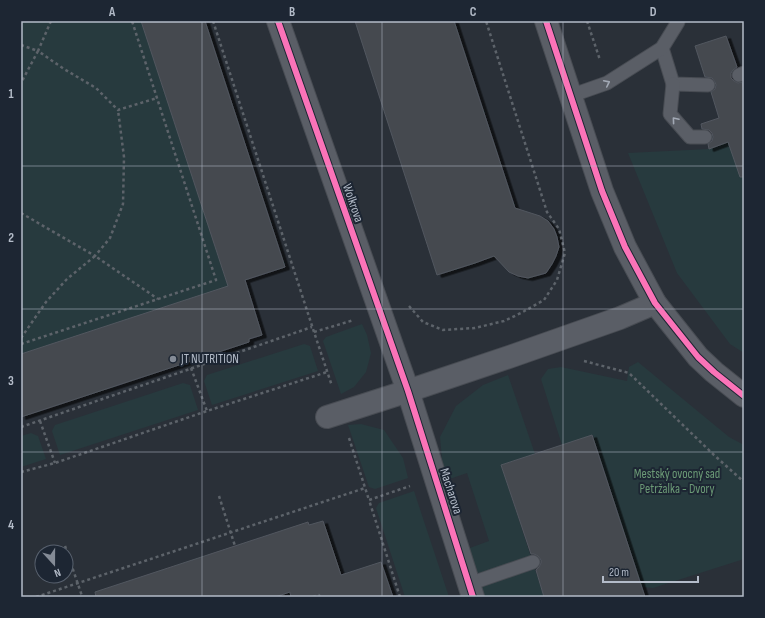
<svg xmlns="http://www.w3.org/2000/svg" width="765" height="618" font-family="'Sofia Sans Condensed',sans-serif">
  <defs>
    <filter id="shadow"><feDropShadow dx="4.5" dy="2.5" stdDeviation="0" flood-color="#0009"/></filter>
  </defs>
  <rect width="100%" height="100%" fill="#2a3038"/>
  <g fill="#273a3e">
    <path d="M21 21H141L228 286 21 354Z"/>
    <path d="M744 137V353L730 344 677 273 628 153 709 149Z"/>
    <path d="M362 324 367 335 371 353 366 372 354 387 341 394 323 341 326 337Z"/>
    <path d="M304 344 310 346 318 371 212 405 204 381 207 375Z"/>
    <path d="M638 362 729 437 744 445V559L653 588 642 587 593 435 562 445 541 379 548 369 561 367 627 381 629 367Z"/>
    <path d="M508 375 535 454 501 465 544 597H483L467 549 489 541 467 473 444 481 440 437 456 406 483 385Z"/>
    <path d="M183 383 190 385 198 410 60 455 52 431 55 425Z"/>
    <path d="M361 424 384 430 403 458 408 478 375 489 369 487 348 425Z"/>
    <path d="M31 433 38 436 46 459 21 467V436Z"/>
    <path d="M414 491 449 597H405L376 508 379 503Z"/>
  </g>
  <g fill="#444950" stroke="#52575f" filter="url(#shadow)">
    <path d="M141 21H205L285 267 245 280 262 335 249 339V342L21 417V354L228 286Z"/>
    <path d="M355 21H454L515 208 540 216 548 221 554 229 557 237 559 247 556 256 552 264 546 273 528 278 518 276 509 272 494 256 475 263 437 275Z"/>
    <path d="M726 36 737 67 733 70 731 73V78L734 81 738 83 742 82 744 89V177H740L728 142 709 149 708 144 712 141 713 137 712 133 709 130 702 129 701 124 719 118 711 92 715 89 716 85 715 82 712 78 705 77 695 46Z"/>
    <path d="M592 435 645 597H544L536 570 539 567 541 563V560L538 556 534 554H531L501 465Z"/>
    <path d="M323 521 341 575 381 562 393 597H291L290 592 275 597H96L95 592 308 522 309 525Z"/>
  </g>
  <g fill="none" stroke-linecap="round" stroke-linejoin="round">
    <defs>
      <g id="service">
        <path d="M662 48 673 84 708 85"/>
        <path d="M739 75 744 73"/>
        <path d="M673 84 670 114 690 137H705"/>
        <path d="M570 96 607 83 662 48 678 22V21"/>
        <path d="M469 584 533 562"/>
      </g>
      <g id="minor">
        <path d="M278 21 408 391 473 597"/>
        <path d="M327 417 408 391 512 356 620 318 655 303"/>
      </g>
      <path id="tertiary" d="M546 21 602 191 625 247 655 303 698 357 714 372 744 396"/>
    </defs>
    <use href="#service" stroke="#484c53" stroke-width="15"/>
    <use href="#minor" stroke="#484c53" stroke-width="24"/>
    <use href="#tertiary" stroke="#484c53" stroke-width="24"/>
    <g stroke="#5d636a" stroke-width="2.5" stroke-dasharray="3 3" stroke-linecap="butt">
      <path d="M51 21 38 51 64 69 96 88 118 110 157 98"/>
      <path d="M213 21 314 332 332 386"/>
      <path d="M587 21 600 60"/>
      <path d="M21 45 38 51 21 83"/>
      <path d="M21 213 95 256 110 238 123 204 124 157 118 110"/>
      <path d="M409 306 423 322 443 330 475 328 504 321 521 313 544 300 557 280 565 253 559 229 547 212 486 21"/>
      <path d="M314 332 354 320"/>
      <path d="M21 338 46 302 67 279 95 256 158 299"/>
      <path d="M21 344 216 280 132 21"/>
      <path d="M584 361 629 373 714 455 744 482"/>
      <path d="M191 368 207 411"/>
      <path d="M40 421 55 463"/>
      <path d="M21 427 312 327"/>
      <path d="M349 438 369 500"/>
      <path d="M21 472 55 463 207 411 327 372"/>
      <path d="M219 496 235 546"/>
      <path d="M65 546 82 596"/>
      <path d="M36 597 365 488"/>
      <path d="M313 597 319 595 320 597"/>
      <path d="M400 597 369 500 410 486"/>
    </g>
    <use href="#service" stroke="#5a5e66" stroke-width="13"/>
    <use href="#minor" stroke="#5a5e66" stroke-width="22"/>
    <use href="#tertiary" stroke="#5a5e66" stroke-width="22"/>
    <defs>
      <g id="cycleway">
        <path d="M278 21 408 391 473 597"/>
        <path d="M546 21 602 191 625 247 655 303 698 357 714 372 744 396"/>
      </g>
    </defs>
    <use href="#cycleway" stroke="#1d2633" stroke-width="8"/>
    <use href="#cycleway" stroke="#fb73b8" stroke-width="6"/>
  </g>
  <defs><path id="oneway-chevron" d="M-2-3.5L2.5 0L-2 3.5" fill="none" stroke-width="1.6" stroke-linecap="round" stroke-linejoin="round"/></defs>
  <g stroke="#a2a9b5">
    <use href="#oneway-chevron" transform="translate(607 83) rotate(-26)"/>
    <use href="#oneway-chevron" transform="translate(675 120) rotate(-130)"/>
  </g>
  <path fill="none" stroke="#b4bcc9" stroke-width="1" stroke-opacity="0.55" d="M202 21V597M382 21V597M563 21V597M21 166H744M21 309H744M21 452H744"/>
  <circle fill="#848b96" stroke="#1d2633" stroke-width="1.5" cx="173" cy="359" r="4"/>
  <g text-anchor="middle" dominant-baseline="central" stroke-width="4" stroke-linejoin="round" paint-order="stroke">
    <g font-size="13" fill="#b4bcc9" stroke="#1d2633">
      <text transform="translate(353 203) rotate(71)">Wolkrova</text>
      <text transform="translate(451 491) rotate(72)">Macharova</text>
    </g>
    <g font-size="13" fill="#b4bcc9" stroke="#1d2633" text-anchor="start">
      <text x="181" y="359">JT NUTRITION</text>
    </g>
    <g font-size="13" fill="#6b9a76" stroke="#1d2633">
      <text x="677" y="474">Mestský ovocný sad<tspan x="677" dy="15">Petržalka - Dvory</tspan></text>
    </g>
  </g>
  <rect width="765" height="618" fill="none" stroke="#1d2633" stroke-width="44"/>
  <g transform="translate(54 564) rotate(159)"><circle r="19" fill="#1d2633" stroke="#59626f"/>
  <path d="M0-3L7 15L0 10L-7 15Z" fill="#848b96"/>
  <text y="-6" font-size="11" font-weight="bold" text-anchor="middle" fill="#b4bcc9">N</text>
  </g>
  <path d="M603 576v6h95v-6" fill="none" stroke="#b4bcc9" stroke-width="2"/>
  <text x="609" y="576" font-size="12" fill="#b4bcc9" stroke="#1d2633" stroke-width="3" paint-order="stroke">20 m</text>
  <rect x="22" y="22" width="721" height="574" fill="none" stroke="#b4bcc9" stroke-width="1.5"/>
  <g font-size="13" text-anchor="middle" font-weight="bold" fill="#b4bcc9">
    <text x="112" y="16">A</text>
    <text x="292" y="16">B</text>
    <text x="473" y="16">C</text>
    <text x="653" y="16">D</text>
    <text x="11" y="98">1</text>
    <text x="11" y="242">2</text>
    <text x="11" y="385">3</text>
    <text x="11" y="529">4</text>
  </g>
</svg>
